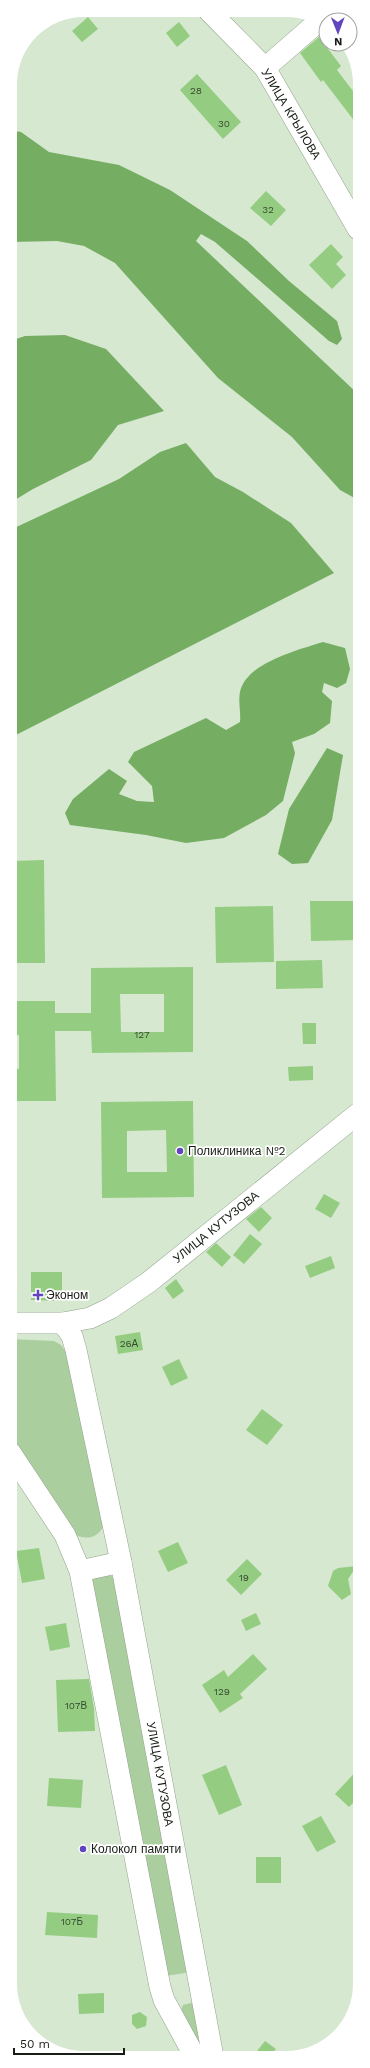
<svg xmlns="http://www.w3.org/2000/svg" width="370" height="2068" font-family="'Work Sans',sans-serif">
  <rect width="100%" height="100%" fill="#d6e8d0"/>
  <g fill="#abce9f">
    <path d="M10 1339 54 1341 61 1345 68 1355 105 1523C98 1540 85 1541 70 1532L10 1435Z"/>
    <path d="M110 1575 115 1579 191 1972 166 1976 91 1579Z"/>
    <path d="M191 2003 195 2004 201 2049 180 2013 183 2005Z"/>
  </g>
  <g fill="#75ad63">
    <path d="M10 130 21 132 49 152 119 165 170 190 247 241 289 281 337 321 342 339 337 345 329 341 215 242 201 234 196 241 359 395 360 501 340 490 292 437 218 378 115 263 84 246 57 241 10 242Z"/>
    <path d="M65 335 106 349 164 411 118 425 91 460 33 489 10 503V341L25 336Z"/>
    <path d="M186 443 215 477 243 492 291 523 334 573 10 738V530L119 479 160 452Z"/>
    <path d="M323 642 345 648 350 669 346 683 337 688 324 683 322 692 332 701 330 723 314 734 292 742 295 753 283 801 266 815 224 838 186 843 146 835 70 825 65 813 73 799 109 769 127 781 119 794 137 801 154 802 152 786 128 762 134 752 206 718 226 730 240 722C241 713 238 701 240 692 246 663 298 650 323 642Z"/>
    <path d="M327 748 343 755 332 820 308 863 292 864 278 854 289 809Z"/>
  </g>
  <g fill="#94cd81" fill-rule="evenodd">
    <path d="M88 17 98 29 82 42 72 31Z"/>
    <path d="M179 22 190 36 177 47 166 33Z"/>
    <path d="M319 37 341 66 337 70 359 99V127L323 80 321 82 300 53Z"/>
    <path d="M197 74 241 122 223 139 180 90Z"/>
    <path d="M266 191 286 210 271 226 250 208Z"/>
    <path d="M331 244 343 257 336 264 346 275 332 289 309 265Z"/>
    <path d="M44 860 45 963H10V933H15V894H10V861Z"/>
    <path d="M310 901H360V940L311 941Z"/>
    <path d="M273 906 274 962 216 963 215 907Z"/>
    <path d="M322 960 323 988 276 989V961Z"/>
    <path d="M193 967V1052L92 1053 91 1031H55L56 1101H10V1069H19V1035H10V1001H55V1013H91V968ZM120 994H164V1032H121Z"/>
    <path d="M302 1023H316V1044H303Z"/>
    <path d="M313 1066V1080L289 1081 288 1067Z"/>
    <path d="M193 1101 194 1197 102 1198 101 1102ZM166 1130 167 1172H127V1131Z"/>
    <path d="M324 1194 340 1203 331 1218 315 1209Z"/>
    <path d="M261 1207 272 1218 259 1232 246 1219Z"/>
    <path d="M250 1234 262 1244 244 1264 233 1255Z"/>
    <path d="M216 1243 231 1257 222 1267 206 1252Z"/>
    <path d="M331 1256 335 1268 310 1278 305 1266Z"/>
    <path d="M31 1272H62V1301L31 1300Z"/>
    <path d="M176 1279 184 1291 173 1299 165 1288Z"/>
    <path d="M140 1332 143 1350 118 1354 115 1336Z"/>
    <path d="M179 1359 188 1378 171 1386 162 1367Z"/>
    <path d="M262 1409 283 1425 267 1445 246 1430Z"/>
    <path d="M178 1542 188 1563 168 1572 158 1551Z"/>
    <path d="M39 1548 45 1579 22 1583 16 1551Z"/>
    <path d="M247 1559 262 1574 241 1595 226 1580Z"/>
    <path d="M357 1566 348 1579 351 1594 342 1600 328 1586 333 1571 338 1568Z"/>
    <path d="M256 1613 261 1624 246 1631 241 1620Z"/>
    <path d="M66 1623 70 1647 50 1651 45 1627Z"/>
    <path d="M253 1654 267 1669 240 1694 243 1698 220 1713 202 1685 224 1670 228 1677Z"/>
    <path d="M89 1679 94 1708 95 1731 58 1732 56 1680Z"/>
    <path d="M226 1765 242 1805 219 1815 202 1775Z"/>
    <path d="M360 1767V1796L349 1807 335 1794Z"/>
    <path d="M49 1778 83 1780 81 1808 47 1806Z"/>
    <path d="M321 1816 336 1842 317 1852 302 1826Z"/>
    <rect x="256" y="1857" width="25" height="26"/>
    <path d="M47 1912 98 1915 97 1938 45 1935Z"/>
    <path d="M104 1993V2013L79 2014 78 1994Z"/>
    <path d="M140 2012 147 2017 146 2026 137 2029 132 2024V2015Z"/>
    <path d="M265 2041 276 2049 269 2057H265L257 2051Z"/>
  </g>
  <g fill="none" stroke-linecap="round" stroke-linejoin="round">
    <defs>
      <g id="minor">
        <path d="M209 11 265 68 358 229"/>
        <path d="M265 68 319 21"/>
        <path d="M10 1323H63L90 1318 111 1308 149 1282 360 1112"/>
        <path d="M63 1323 72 1336 76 1350 121 1562 213 2057"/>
        <path d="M10 1452 65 1535 80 1571 160 1987 164 2000 195 2057"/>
        <path d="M80 1571 121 1562"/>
      </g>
    </defs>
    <use href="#minor" stroke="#91a28c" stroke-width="22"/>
    <use href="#minor" stroke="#fff" stroke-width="21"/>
  </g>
  <g fill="#6045bd" stroke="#fff" stroke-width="1.5">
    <circle cx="180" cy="1151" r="4"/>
    <path d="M36 1289h4v4h4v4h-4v4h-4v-4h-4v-4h4z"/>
    <circle cx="83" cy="1849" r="4"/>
  </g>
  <g text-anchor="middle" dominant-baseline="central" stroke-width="3.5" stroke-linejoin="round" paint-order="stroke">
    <g font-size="10" fill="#364930">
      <text x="196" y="90">28</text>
      <text x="224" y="123">30</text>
      <text x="268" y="209">32</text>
      <text x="142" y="1034">127</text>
      <text x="129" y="1343">26А</text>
      <text x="244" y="1577">19</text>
      <text x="222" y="1691">129</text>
      <text x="76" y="1705">107В</text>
      <text x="72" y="1921">107Б</text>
    </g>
    <g font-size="12" fill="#171d15" stroke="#fff">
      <text transform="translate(291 114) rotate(59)">УЛИЦА КРЫЛОВА</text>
      <text transform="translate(216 1227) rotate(-39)">УЛИЦА КУТУЗОВА</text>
      <text transform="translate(160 1774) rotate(80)">УЛИЦА КУТУЗОВА</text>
    </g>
    <g font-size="12" fill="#171d15" stroke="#fff" text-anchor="start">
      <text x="188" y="1151">Поликлиника №2</text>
      <text x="46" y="1295">Эконом</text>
      <text x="91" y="1849">Колокол памяти</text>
    </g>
  </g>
  <path d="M0 0H370V2068H0ZM84 17H286A67 67 0 0 1 353 84V1984A67 67 0 0 1 286 2051H84A67 67 0 0 1 17 1984V84A67 67 0 0 1 84 17Z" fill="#fff" fill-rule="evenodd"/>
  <g transform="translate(338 32) rotate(179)"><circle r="19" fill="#ffffff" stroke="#a2a5a1"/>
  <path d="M0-3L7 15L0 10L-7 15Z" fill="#6045bd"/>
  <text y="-6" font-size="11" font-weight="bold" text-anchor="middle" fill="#171d15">N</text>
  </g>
  <path d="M14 2048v6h110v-6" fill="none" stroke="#171d15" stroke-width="2"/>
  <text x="20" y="2048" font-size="12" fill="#171d15" stroke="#ffffff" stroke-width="3" paint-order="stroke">50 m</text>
</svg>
